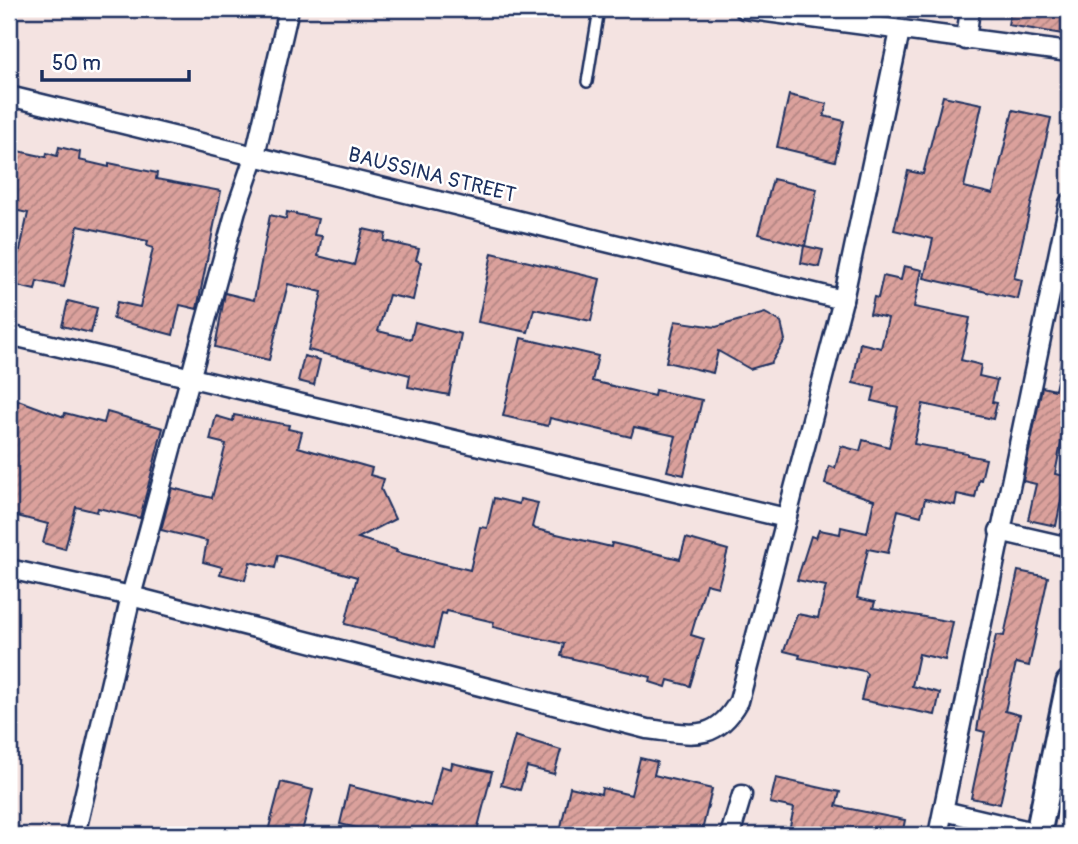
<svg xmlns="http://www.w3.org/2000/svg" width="1078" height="844" font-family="Pangolin,sans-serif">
  <defs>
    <pattern id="building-hatch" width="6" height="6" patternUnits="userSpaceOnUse" patternTransform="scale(1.75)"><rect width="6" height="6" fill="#dba19c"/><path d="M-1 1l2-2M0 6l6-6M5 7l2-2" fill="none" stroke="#b18482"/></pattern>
  </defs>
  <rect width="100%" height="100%" fill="#f4e3e1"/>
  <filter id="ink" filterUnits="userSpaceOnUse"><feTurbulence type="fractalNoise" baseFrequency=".0143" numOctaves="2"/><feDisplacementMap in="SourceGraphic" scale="14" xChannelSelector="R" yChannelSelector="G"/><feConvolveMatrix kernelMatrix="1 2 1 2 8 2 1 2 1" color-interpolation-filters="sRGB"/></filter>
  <g filter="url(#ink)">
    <g fill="url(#building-hatch)" stroke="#1b2f5e" stroke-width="2">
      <path d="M1011 9H1069V35L1008 25Z"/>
      <path d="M789 95 827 104 824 116 844 121 835 161 777 147Z"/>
      <path d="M943 96 982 104 964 187 993 194 1013 110 1051 118 1014 278 1022 280 1018 299 924 278 933 239 894 230 908 171 923 174Z"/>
      <path d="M59 147 80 152 79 160 109 167V163L157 173 156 179 221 191 197 309 180 305 173 335 113 319 117 302 140 307 153 248 147 246 148 241 78 226 64 287 37 281 35 290 9 284V248L20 250 28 213 9 209V149L46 157 47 153 57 156Z"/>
      <path d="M773 179 817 189 805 246 823 250 819 267 801 263 804 246 758 234Z"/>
      <path d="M287 212 318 219 314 235 322 236 318 256 354 265 363 229 386 234 384 241 419 249 416 260 421 262 413 300 389 295 378 331 411 339 415 322 461 334 449 395 408 387 410 375 308 350 322 292 288 284 269 360 215 347 225 293 254 300 270 215 286 219Z"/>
      <path d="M492 253 600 279 591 321 534 309 528 332 478 322Z"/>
      <path d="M904 266 922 270 914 307 970 318 961 360 981 365 979 376 997 380 992 402 997 403 993 419 923 404 914 444 967 453V455L986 459 981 480 979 479 975 498 957 494 955 505 925 499 921 516 898 510 888 553 868 549 857 598 875 602 873 608 953 622 945 660 919 654 912 686 940 693 935 715 861 700 867 674 864 671 799 658 800 655 784 651 797 614 818 618 826 586 797 580 811 536 816 538 819 530 840 534 841 527 867 533 874 500 825 484 829 466 835 468 841 446 860 451 863 440 889 447 898 407 872 401 875 388 853 383 860 343 881 348 888 318 870 314 874 297 878 298 883 276 901 280Z"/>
      <path d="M68 301 97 308 91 333 62 326Z"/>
      <path d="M765 313 781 322 785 340 771 363 750 369 718 351 713 373 666 362 675 321 716 327Z"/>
      <path d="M521 338 598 356 592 381 654 396 655 390 702 400 684 475 667 471 676 436 634 427 631 437 550 418 548 426 503 416Z"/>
      <path d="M304 356 320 360 314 385 298 381Z"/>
      <path d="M1062 356 1069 357V403L1055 474 1066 476 1056 526 1028 520 1036 484 1023 481 1042 387 1055 390Z"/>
      <path d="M18 400 64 417 65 413 104 423 107 412 163 428 140 518 98 508 97 512 76 507 65 549 43 543 48 524 9 514V437Z"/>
      <path d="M234 415 289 425 288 429 302 432 298 447 372 468 370 475 384 479 381 489 395 519 358 538 397 550 396 552 470 570 480 527 487 528 494 498 519 504 520 499 538 503 532 527 536 529 611 547 612 543 680 559 686 538 728 550 718 587 706 584 691 635 704 639 690 686 668 680 666 687 650 682 651 677 561 656 564 644 493 627 494 622 447 611 446 614 442 613 434 647 345 624 357 577 278 555 275 568 250 562 245 580 220 574 222 567 203 562 207 541 161 530 172 488 212 498 226 444 210 440 216 416 233 421Z"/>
      <path d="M1018 571 1048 577 1029 666 1016 663 1005 711 1020 715 1000 804 971 798 985 732 977 730 982 701 996 635 1004 636Z"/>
      <path d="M515 736 561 750 554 774 527 767 520 790 501 785Z"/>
      <path d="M640 758 657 762 654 775 712 789 701 835H595L580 832 579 835H559L570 787 601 794 602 788 631 795Z"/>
      <path d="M452 763 492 772 476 835H387L340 824 349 786 431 806 441 766 451 769Z"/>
      <path d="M776 778 840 792 836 806 905 820 902 835H788L794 808 770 803Z"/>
      <path d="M281 782 313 790 301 835H267Z"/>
    </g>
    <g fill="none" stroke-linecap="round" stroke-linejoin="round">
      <defs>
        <path id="lane" d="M587 82 599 9"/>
        <g id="street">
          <path d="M744 9 1069 52"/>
          <path d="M966 40 970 9"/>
          <path d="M9 96 843 300"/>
          <path d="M9 335 786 518"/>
          <path d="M999 531 1069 547"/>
          <path d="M9 569 131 596 647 729C690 734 715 744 739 701L843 300 900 31"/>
          <path d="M944 811 1038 833"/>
          <path d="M75 835 131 596 236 210 255 155 289 9"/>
          <path d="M730 835 742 795"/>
          <path d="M938 835 1069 203"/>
        </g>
        <path id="secondary" d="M1038 835 1069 683"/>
      </defs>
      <use href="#lane" stroke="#1b2f5e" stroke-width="14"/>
      <use href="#street" stroke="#1b2f5e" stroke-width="23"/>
      <use href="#secondary" stroke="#1b2f5e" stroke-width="30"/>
      <use href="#lane" stroke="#fff" stroke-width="9"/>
      <use href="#street" stroke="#fff" stroke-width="18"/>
      <use href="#secondary" stroke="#fff" stroke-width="24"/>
    </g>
  </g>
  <g text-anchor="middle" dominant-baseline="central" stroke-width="5" stroke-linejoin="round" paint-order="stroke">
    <g font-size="21" fill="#1b2f5e" stroke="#fff">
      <text transform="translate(432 175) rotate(14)">BAUSSINA STREET</text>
    </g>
  </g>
  <rect width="1078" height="844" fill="none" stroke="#fff" stroke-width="35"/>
  <rect x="18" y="18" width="1043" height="809" fill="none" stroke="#1b2f5e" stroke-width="2.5" filter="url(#ink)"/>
  <path d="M42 70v10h147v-10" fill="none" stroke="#1b2f5e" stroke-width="3.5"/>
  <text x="52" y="70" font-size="21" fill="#1b2f5e" stroke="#ffffff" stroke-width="5" paint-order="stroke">50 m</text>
</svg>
